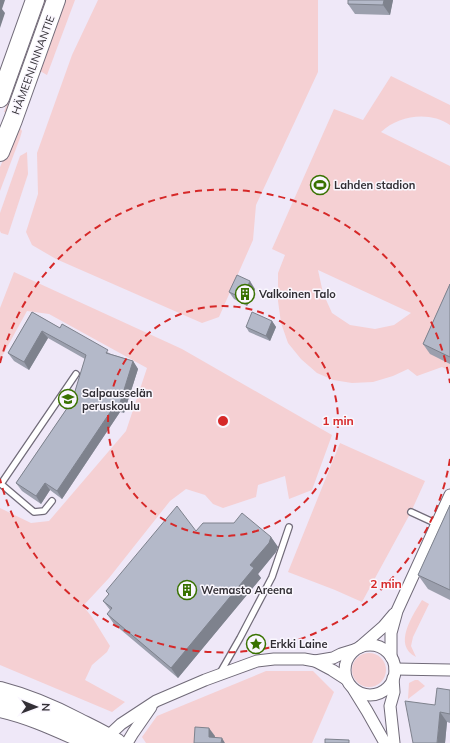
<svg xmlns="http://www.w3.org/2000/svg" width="450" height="743" font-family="Mulish,sans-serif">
  <rect width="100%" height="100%" fill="#efe8f8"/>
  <g fill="#f5d0d3" fill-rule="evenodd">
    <path d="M42 0H50L9 113 4 112Z"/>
    <path d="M62 0H75L47 75 40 71Z"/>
    <path d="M98 0H318V72L256 205 253 240 219 317 202 323 56 259 32 245 26 232 38 194 37 153 72 55Z"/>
    <path d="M391 76 450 105V125C430 111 399 115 381 132L450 166V371L442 367 417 376 408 369 393 376 373 382 352 383 333 380 317 373 301 359 288 343 281 323 278 301V273L285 255 272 249 334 109 363 120ZM318 270 411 313 394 325 375 329 350 325 332 313 323 293Z"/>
    <path d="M17 128H20L22 131 20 138 0 191V167Z"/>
    <path d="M27 152 28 174 8 235 1 233 0 231V213L20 156Z"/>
    <path d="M14 272 182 349 332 435 312 490 289 499 285 476 258 485 256 497 223 508 213 504 205 495 186 489 170 501 109 578 83 606 92 617 110 646 107 652 92 665 85 680 125 702 112 712 0 665V508L31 523 49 521 126 431 147 368 49 314 27 311 0 360V308Z"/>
    <path d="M340 443 425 481 411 512 362 602 335 590 288 572Z"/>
    <path d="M422 600 429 604 413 637 411 646 416 657C392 645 413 615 422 600Z"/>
    <circle cx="369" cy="670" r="17"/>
    <path d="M266 671H313L334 692 312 743H146L142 737 157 716Z"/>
    <path d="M415 680H418L425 686 408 699 409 683Z"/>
  </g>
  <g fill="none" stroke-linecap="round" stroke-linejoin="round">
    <defs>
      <g id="service">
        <path d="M0 484H1L76 374"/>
        <path d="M1 484 34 512 44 511 52 501"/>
        <path d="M411 512 437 524"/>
        <path d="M220 673 240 638 272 577 289 527"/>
      </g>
      <g id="minor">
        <circle cx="370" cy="670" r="25"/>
        <path d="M360 647 383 627 394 614"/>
        <path d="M391 657V633L397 611 450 495"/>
        <path d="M315 661 333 658 341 654 354 650"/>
        <path d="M395 669 450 670"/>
        <path d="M393 678 394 692 390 706 394 743"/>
        <path d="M354 690 367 711 385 743"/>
        <path d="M104 740 121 724 156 701 205 680 257 661 274 659H304L315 661 332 670 346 679"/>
        <path d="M127 743 133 733 151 707"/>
      </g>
      <g id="primary">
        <path d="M0 98 35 0"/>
        <path d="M0 152 13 120 56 0"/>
        <path d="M0 691C27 698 53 709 78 722 92 729 105 735 117 743"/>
        <path d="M0 708C32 715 62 730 92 743"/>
      </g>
    </defs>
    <use href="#service" stroke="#716b79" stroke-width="8"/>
    <use href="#minor" stroke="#716b79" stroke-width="13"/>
    <use href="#primary" stroke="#716b79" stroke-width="20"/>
    <use href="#service" stroke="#fff" stroke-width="5.5"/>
    <use href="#minor" stroke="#fff" stroke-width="11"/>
    <use href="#primary" stroke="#fff" stroke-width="18"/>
  </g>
  <g fill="#9b9fad">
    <path d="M393 0 390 15 355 14 348 4Z"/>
    <path d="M450 284V364L430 354 423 344Z"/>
    <path d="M255 289 247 306 234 299 229 292Z"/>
    <path d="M32 312 60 328 111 354 133 361 138 369 124 413 120 412 62 499 50 490 41 504 22 491 16 483 72 401 85 359 48 338 29 370 14 361 8 353Z"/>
    <path d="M272 321 276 327 270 341 249 332 246 327Z"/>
    <path d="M450 505V600L428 589 418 575Z"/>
    <path d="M196 531 271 537 278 547 276 552 258 574 261 578 178 678 114 624 107 614 110 610 103 601 109 595 106 591Z"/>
    <path d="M450 690V723L447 722 445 743 435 705Z"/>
  </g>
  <g fill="#7e828d">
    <path d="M0 0H5L2 9 5 13 0 28Z"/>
    <path d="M384 0H393L390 15 383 5Z"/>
    <path d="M250 281 255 289 247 306 242 298Z"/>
    <path d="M272 321 276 327 270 341 266 336Z"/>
    <path d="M42 331 48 338 29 370 24 362Z"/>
    <path d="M133 361 138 369 124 413 119 406Z"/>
    <path d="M115 405 120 412 62 499 57 491Z"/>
    <path d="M45 483 50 490 41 504 36 496Z"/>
    <path d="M271 537 278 547 276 552 258 574 261 578 178 678 171 668 250 565Z"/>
    <path d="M440 712 447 722 445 743H437Z"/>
    <path d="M209 728 215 736 214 743 209 737Z"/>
    <path d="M222 738 225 743H221Z"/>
  </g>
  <g fill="#b4b9c9" stroke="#7e828d">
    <path d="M348 0H384L383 5 348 4Z"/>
    <path d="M237 275 250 281 242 298 229 292Z"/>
    <path d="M450 284V357L423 344Z"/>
    <path d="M32 312 60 328 62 324 108 350 106 353 133 361 119 406 115 405 57 491 45 483 36 496 16 483 72 401 86 355 42 331 24 362 8 353Z"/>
    <path d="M252 312 272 321 266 336 246 327Z"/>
    <path d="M450 505V590L418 575Z"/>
    <path d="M177 506 196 531 203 523H234L242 513 271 537 269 543 250 565 254 568 171 668 107 614 112 608 103 601 109 594 106 591Z"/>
    <path d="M437 688 450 690V714L440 712 437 743H413L405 701 435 705Z"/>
    <path d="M195 727 209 728V737L222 738 221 743H194Z"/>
    <path d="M325 739 349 740V743H325Z"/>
  </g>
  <g fill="none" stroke="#d62828" stroke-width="2" stroke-dasharray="7 5">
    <circle cx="223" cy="421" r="115"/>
    <path d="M450 459A230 230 0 0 1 0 479M0 363A230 230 0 0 1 450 383"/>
  </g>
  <defs>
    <symbol id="stadium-ring" viewBox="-11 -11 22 22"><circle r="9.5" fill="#faf7fe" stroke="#397201" stroke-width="1.5"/><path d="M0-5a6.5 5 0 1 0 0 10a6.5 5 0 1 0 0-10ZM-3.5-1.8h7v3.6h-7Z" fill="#397201"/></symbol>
    <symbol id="building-ring" viewBox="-11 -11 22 22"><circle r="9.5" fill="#faf7fe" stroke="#397201" stroke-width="1.5"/><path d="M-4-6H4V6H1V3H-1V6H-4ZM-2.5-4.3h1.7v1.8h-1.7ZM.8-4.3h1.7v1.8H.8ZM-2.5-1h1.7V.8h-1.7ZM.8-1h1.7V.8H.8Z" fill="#397201"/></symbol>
    <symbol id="school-ring" viewBox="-11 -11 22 22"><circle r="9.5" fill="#faf7fe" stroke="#397201" stroke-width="1.5"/><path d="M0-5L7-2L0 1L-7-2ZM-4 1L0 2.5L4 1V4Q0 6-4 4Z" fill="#397201"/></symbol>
    <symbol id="sight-ring" viewBox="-11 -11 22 22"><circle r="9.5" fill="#faf7fe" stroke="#397201" stroke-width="1.5"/><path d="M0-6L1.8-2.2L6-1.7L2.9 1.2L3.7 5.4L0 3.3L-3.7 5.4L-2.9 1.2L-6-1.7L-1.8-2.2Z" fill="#397201"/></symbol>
  </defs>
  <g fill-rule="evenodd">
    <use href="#stadium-ring" x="309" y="174" width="22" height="22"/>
    <use href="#building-ring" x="234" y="283" width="22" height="22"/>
    <use href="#school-ring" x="57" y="388" width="22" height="22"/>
    <use href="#building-ring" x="176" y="579" width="22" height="22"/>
    <use href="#sight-ring" x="245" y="633" width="22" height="22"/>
  </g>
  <g text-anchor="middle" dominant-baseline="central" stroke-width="3" stroke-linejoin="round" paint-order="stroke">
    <g font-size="11" fill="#322f35" stroke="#faf7fe">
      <text transform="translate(33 65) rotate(-70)">HÄMEENLINNANTIE</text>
    </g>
    <g font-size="11" font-weight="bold" fill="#322f35" stroke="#faf7fe" text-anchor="start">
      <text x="334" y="185">Lahden stadion</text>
      <text x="259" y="294">Valkoinen Talo</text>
      <text x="82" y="393">Salpausselän<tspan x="82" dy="13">peruskoulu</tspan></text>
      <text x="201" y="590">Wemasto Areena</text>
      <text x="270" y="644">Erkki Laine</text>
    </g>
  </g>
  <circle cx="223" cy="421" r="6" fill="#d62828" stroke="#faf7fe" stroke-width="2"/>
  <g font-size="12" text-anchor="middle" font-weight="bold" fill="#d62828" stroke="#faf7fe" stroke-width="3" stroke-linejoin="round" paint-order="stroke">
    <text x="338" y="425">1 min</text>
    <text x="386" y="588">2 min</text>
  </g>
  <g transform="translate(36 707) rotate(91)" stroke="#faf7fe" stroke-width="3" paint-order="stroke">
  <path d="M0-3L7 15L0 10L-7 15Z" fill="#322f35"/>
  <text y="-6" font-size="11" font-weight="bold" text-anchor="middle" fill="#322f35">N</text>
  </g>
</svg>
